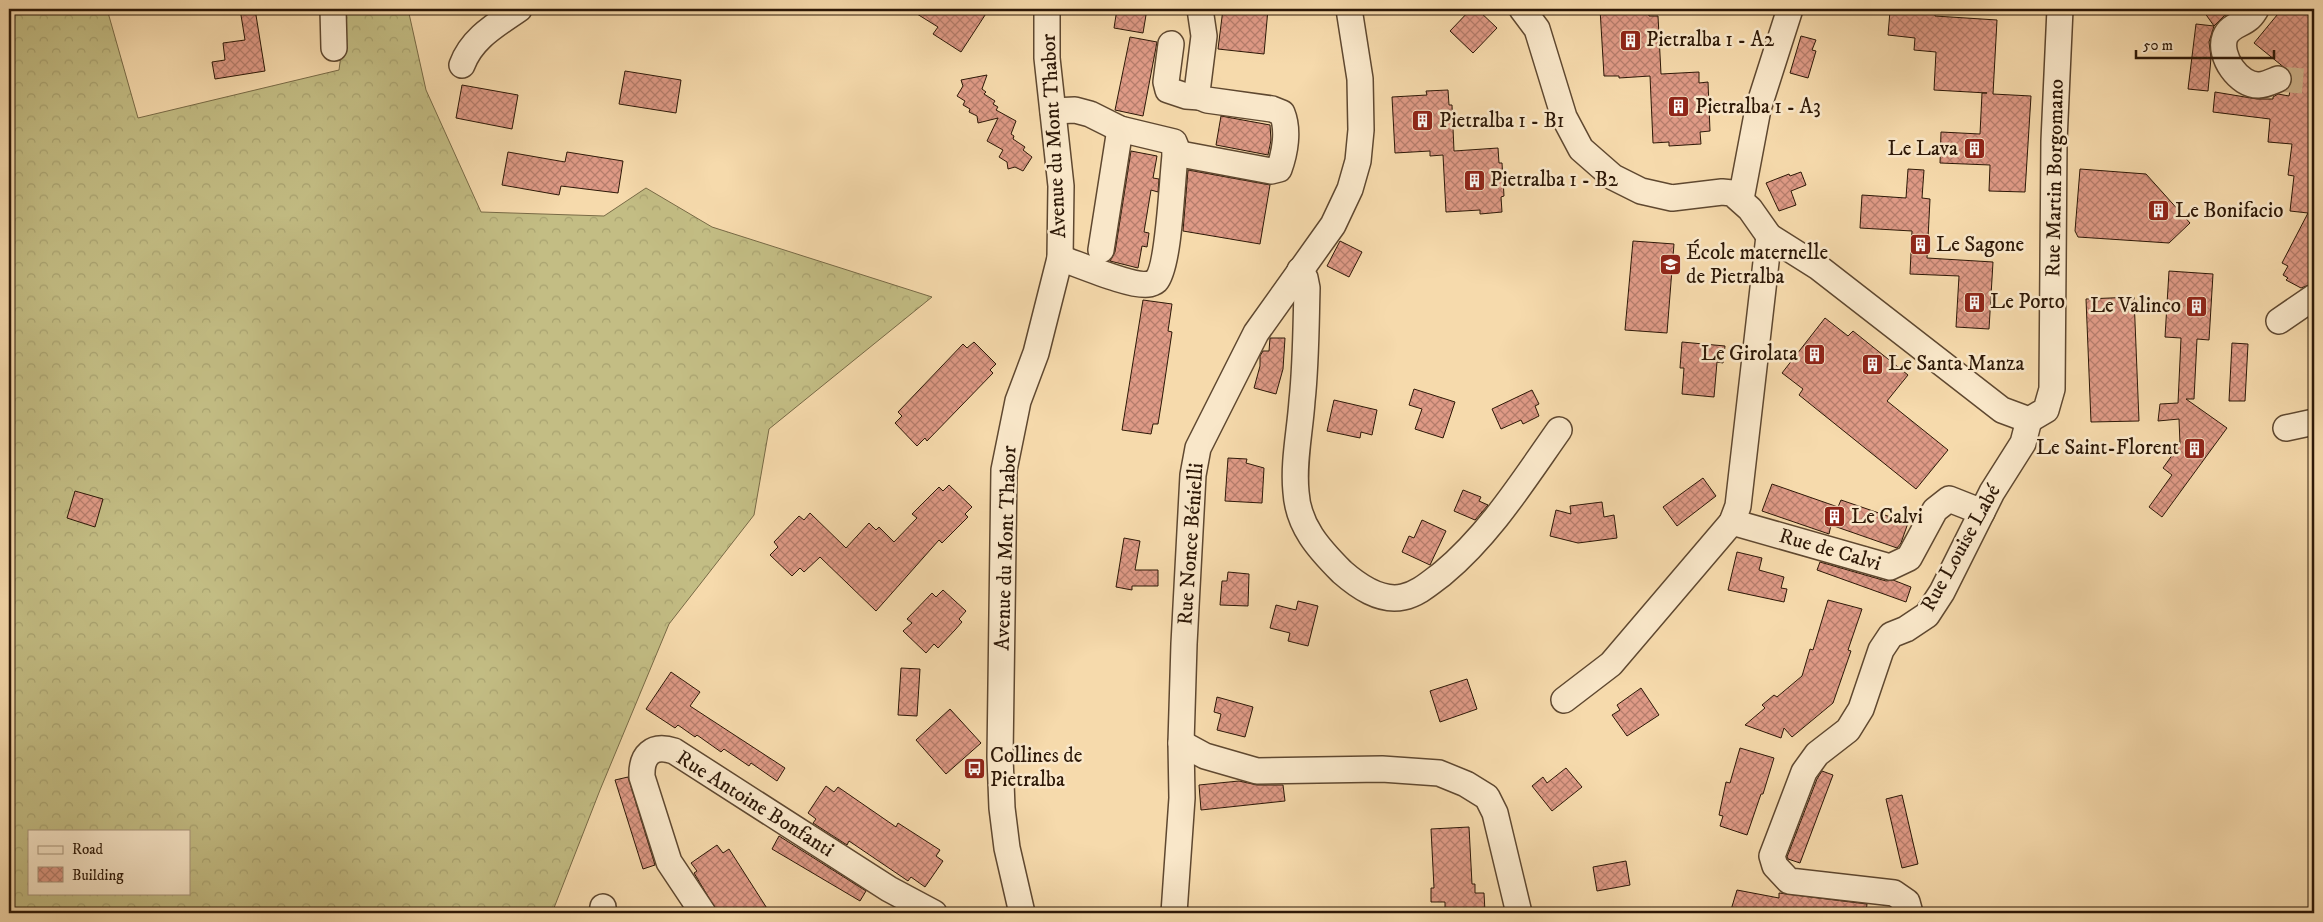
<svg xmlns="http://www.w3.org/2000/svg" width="2323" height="922" font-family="'IM FELL DW Pica',serif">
  <defs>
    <pattern id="forest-crowns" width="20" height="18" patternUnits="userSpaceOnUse" patternTransform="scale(1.25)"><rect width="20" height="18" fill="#c3bd84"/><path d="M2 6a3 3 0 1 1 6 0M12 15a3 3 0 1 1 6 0" fill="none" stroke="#a8a270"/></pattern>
    <pattern id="building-cross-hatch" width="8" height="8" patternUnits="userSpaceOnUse" patternTransform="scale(1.25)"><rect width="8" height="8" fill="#df9a86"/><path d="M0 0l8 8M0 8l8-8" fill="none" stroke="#b57d6c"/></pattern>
  </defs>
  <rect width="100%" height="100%" fill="#f6daac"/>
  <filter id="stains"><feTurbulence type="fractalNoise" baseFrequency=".004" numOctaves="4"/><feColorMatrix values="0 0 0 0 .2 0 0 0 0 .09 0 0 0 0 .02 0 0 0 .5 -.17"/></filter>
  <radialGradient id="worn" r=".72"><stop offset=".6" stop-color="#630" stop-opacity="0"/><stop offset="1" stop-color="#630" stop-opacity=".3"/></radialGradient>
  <path fill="url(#forest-crowns)" stroke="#786a46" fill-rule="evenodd" d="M9 9H107L138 118 339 70 347 9H408L426 90 481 212 604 216 646 188 712 227 932 297 769 429 754 515 669 624 600 790 552 913H9ZM29 831H189V893H29Z"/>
  <g fill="url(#building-cross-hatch)" stroke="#2d1807">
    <path d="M240 9H255L265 71 215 79 212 62 225 60 223 43 245 40Z"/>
    <path d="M909 9H989L961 52 933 34 938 27Z"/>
    <path d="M1117 9H1147L1143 33 1114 28Z"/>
    <path d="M1223 9H1268L1264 54 1218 49Z"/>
    <path d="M1471 9H1477L1497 28 1473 53 1450 31Z"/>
    <path d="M1600 9H1648L1649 16H1658L1661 74 1699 72V83L1708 82 1710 131 1700 132 1701 144 1669 146V142L1653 143 1650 76 1619 78V76H1604Z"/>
    <path d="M1913 9H1931V11H1935V16L1997 20 1993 94 2031 96 2025 192 1989 191 1990 165 1940 163 1941 132 1980 134 1982 93H1987L1934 90 1936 52 1914 50 1915 38 1888 35 1890 11 1913 13Z"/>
    <path d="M2202 9H2238L2224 16 2214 26Z"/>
    <path d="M2282 9H2314V283L2301 288 2286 280 2288 278 2283 275 2288 266 2282 263 2308 213 2290 211 2294 176 2288 175 2292 144 2268 142 2270 119 2213 112 2215 92 2257 99H2273V97L2278 94 2289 96 2292 80 2291 73 2254 43Z"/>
    <path d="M2196 24 2214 26 2209 42 2211 58 2208 91 2188 89Z"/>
    <path d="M1801 36 1816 40 1812 50 1816 51 1808 78 1790 73Z"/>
    <path d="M1130 37 1157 42 1143 116 1115 110Z"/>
    <path d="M625 71 681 80 676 113 619 104Z"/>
    <path d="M987 75 982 89 986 92 984 94 995 101 993 104 998 107 996 110 1016 121 1011 134 1014 136 1013 139 1025 147 1023 150 1032 157 1023 171 1015 167 1008 169 1007 162 999 157 1003 150 987 141 998 118 978 123 977 116 969 112 970 109 963 105 965 101 957 96 963 86 961 80Z"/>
    <path d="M462 85 518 95 512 129 456 118Z"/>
    <path d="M1448 90 1449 105H1452L1454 151 1498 148 1499 163H1502L1504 196 1501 197 1502 212 1480 214V210L1446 212 1443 155 1430 156V151L1395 153 1392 97 1427 95 1426 91Z"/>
    <path d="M1221 116 1270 125 1271 140 1268 155 1216 145Z"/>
    <path d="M1131 151 1157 156 1153 178 1159 179 1158 192 1151 190 1144 232 1149 233 1147 247 1142 246 1138 268 1110 261 1115 252Z"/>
    <path d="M508 152 565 162 567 152 623 161 618 193 561 186 559 195 502 185Z"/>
    <path d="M1908 169 1924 170 1922 198 1930 199 1927 258 1993 262 1989 329 1956 327 1959 276 1910 274 1912 231 1860 228 1862 195 1906 198Z"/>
    <path d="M2080 169 2146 174 2190 223 2169 243 2078 237 2075 231Z"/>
    <path d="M1188 170 1270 185 1260 244 1183 231Z"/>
    <path d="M1801 172 1806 185 1791 191 1796 205 1779 211 1766 183 1789 174 1790 176Z"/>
    <path d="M1340 241 1362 252 1349 277 1327 266Z"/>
    <path d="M1633 241 1674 244 1667 333 1625 330Z"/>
    <path d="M2169 271 2213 274 2209 340 2197 339 2194 399H2186L2227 428 2162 517 2149 507 2172 475 2163 468 2180 444 2179 419 2158 421 2160 404 2178 403 2181 338 2165 337Z"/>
    <path d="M2134 297 2139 421 2091 422 2086 299Z"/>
    <path d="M1143 300 1172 304 1168 331 1172 332 1162 399 1158 424H1153L1151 434 1122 430Z"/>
    <path d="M1825 318 1848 336 1853 331 1908 375 1887 401 1948 450 1916 489 1799 395 1803 389 1782 373Z"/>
    <path d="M1270 338H1285L1283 369 1276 394 1254 388 1260 366V356L1263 351H1269Z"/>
    <path d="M974 342 996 364 990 370 993 373 927 441 925 438 917 446 895 423 902 416 898 412 963 344 967 348Z"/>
    <path d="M1682 342 1725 346 1723 363 1717 362 1714 397 1682 394 1684 368H1680Z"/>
    <path d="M2232 343 2248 344 2245 401H2229Z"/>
    <path d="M1414 389 1455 402 1443 438 1415 429 1422 409 1409 405Z"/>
    <path d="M1532 390 1539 404 1535 406 1539 416 1523 424 1521 420 1501 429 1492 409Z"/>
    <path d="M1334 400 1377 410 1372 435 1361 432 1360 438 1327 431Z"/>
    <path d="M1228 458 1247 459 1246 463 1264 468 1262 503 1225 501Z"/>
    <path d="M1703 478 1716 496 1677 526 1663 507Z"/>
    <path d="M1772 484 1838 507 1841 500 1908 523 1901 543 1897 548 1831 525 1829 534 1762 511Z"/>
    <path d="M949 485 972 507 965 514 968 517 942 543 939 540 876 611 820 557 804 572 800 568 792 576 770 555 778 547 774 542 799 516 804 520 810 513 846 548 869 523 876 530 879 527 894 542 917 518 912 514 939 487 943 491Z"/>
    <path d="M1463 490 1481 497 1479 501 1488 505 1475 520 1454 511Z"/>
    <path d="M75 491 103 499 95 527 67 518Z"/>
    <path d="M1602 502 1604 517 1614 515 1617 538 1578 543 1550 536 1556 510 1571 514 1570 506Z"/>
    <path d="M1422 520 1446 531 1430 565 1402 552 1409 536 1414 538Z"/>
    <path d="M1124 538 1140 541 1135 570H1158V586H1132V590L1116 587Z"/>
    <path d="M1737 552 1762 558 1759 570 1784 577 1781 588 1787 589 1784 602 1728 590Z"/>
    <path d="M1820 562 1886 581 1893 580 1911 587 1906 602 1817 570Z"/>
    <path d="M1228 572 1249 574 1248 606 1220 605 1222 581H1227Z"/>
    <path d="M943 590 966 611 959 619 962 622 955 630 938 648 934 644 926 653 903 631 912 623 907 619 932 593 936 597Z"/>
    <path d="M1828 600 1862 609 1848 650 1851 651 1833 703 1792 737 1784 728 1781 738 1745 725 1765 708 1762 705 1774 695 1777 697 1802 676 1810 649 1813 650Z"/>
    <path d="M1298 601 1318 606 1308 646 1288 641 1290 633 1270 628 1276 605 1296 610Z"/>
    <path d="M901 668 920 669 917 716 898 715Z"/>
    <path d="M671 672 700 692 690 706 785 768 777 781 751 763 749 766 724 749 721 752 697 735 695 737 678 725 675 728 646 709Z"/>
    <path d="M1467 679 1477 709 1440 722 1430 691Z"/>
    <path d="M1641 688 1659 715 1627 736 1612 715 1620 710 1617 705Z"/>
    <path d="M1217 697 1253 707 1245 737 1217 730 1221 714 1214 712Z"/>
    <path d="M950 709 981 743 946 774 916 740Z"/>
    <path d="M1740 748 1774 758 1763 794H1761L1747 835 1720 826 1723 816 1719 815 1726 782 1730 783Z"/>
    <path d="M1566 768 1582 787 1552 811 1532 786 1543 777 1547 783Z"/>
    <path d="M1822 771 1833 775 1800 863 1788 859 1787 857 1817 779Z"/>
    <path d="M628 777 655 865 643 869 615 780Z"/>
    <path d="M1239 781 1257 785H1283L1285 801 1201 810 1199 785Z"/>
    <path d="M826 786 834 792 838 787 896 827 898 823 940 850 936 856 943 861 925 887 911 877 908 881 849 841 847 845 813 823 816 819 808 813Z"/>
    <path d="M1902 795 1918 864 1902 868 1886 799Z"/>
    <path d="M1469 827 1472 884H1475V893H1484L1485 912H1445V902H1431V888H1434L1431 829Z"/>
    <path d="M779 836 866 891 860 901 772 849Z"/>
    <path d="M717 845 723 853 729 849 770 913H718L694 873 697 871 691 863Z"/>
    <path d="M1626 861 1630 885 1597 891 1593 867Z"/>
    <path d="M1737 890 1779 898V893L1867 904 1866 913H1730Z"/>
  </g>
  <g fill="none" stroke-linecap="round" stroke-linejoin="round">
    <path stroke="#ceb38b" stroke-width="25" stroke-dasharray="25 12" stroke-linecap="butt" d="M2278 79 2314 82"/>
    <defs>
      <g id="minor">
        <path d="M333 9 334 48"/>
        <path d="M1522 9 1537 29 1564 117 1581 149 1613 177 1641 191 1672 198 1722 192 1732 193 1750 209 1769 236 1818 267 2002 410 2029 420 2046 410 2052 389 2054 141 2060 9"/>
        <path d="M2256 9C2254 12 2252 16 2249 18 2242 25 2230 25 2225 37 2218 56 2239 86 2259 85 2265 85 2273 81 2278 79"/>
        <path d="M1171 44 1166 82 1168 90 1186 96 1200 97"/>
        <path d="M462 65C472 38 496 25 519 9"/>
        <path d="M1053 111 1075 110 1090 114 1120 129 1174 142 1176 147C1172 172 1170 266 1156 281 1155 282 1150 284 1149 284 1134 288 1078 264 1060 258"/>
        <path d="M1175 153 1271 171 1279 169C1285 153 1289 130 1282 113L1272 109 1207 100 1200 97 1197 92 1204 36 1200 9"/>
        <path d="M1741 199 1758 109 1790 9"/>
        <path d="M1101 250 1120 129"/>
        <path d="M1300 270 1305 278 1307 288C1306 325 1306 364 1302 401 1300 431 1293 462 1296 492 1298 526 1319 549 1342 572 1358 586 1380 602 1403 597 1418 594 1430 583 1442 574 1490 534 1523 481 1559 430"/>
        <path d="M2279 321 2314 297"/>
        <path d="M2286 428 2314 422"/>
        <path d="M1732 522 1890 567 1909 558 1935 510 1949 499 1982 512"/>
        <path d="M1564 700 1611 664 1732 522 1738 506 1769 236"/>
        <path d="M1181 743 1205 756 1257 771 1382 769 1439 773 1466 784 1487 797 1495 813 1519 913"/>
        <path d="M602 913 603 907"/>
        <path d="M703 913 669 862 642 777C641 755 652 744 674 751L889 889 934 913"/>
        <path d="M1022 913 1007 848 1002 808 1000 757 1004 470 1018 401 1036 353 1060 258 1061 186 1047 58V9"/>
        <path d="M1174 913 1182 798 1181 743 1184 644 1193 475 1198 448 1256 333 1333 225 1350 189 1358 161 1361 130 1360 79 1349 9"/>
        <path d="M1910 913 1907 902 1894 893 1789 881 1775 866 1772 856 1804 772 1817 754 1848 730 1861 709 1881 650 1891 635 1906 629 1927 615 1942 592 1992 492 2023 443 2029 420"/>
      </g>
    </defs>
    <use href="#minor" stroke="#5f4830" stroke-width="28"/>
    <use href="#minor" stroke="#f9e7c9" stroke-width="25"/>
  </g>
  <defs>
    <symbol id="building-square" viewBox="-11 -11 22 22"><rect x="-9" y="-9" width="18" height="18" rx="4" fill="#8f2418" stroke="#f9e7c9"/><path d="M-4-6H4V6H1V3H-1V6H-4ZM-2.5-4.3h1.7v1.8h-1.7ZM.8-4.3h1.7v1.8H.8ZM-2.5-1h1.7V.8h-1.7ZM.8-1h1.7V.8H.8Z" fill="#fff"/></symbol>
    <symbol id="school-square" viewBox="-11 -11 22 22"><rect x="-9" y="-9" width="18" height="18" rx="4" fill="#8f2418" stroke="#f9e7c9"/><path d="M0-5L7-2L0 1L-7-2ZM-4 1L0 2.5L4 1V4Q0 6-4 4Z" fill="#fff"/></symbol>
    <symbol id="bus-square" viewBox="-11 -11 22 22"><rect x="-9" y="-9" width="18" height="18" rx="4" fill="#8f2418" stroke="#f9e7c9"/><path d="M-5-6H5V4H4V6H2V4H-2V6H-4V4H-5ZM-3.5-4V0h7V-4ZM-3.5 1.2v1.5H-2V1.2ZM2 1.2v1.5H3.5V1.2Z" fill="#fff"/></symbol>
  </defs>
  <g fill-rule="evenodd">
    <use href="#building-square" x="1618" y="28" width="25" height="25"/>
    <use href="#building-square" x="1666" y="94" width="25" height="25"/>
    <use href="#building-square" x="1410" y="108" width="25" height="25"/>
    <use href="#building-square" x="1962" y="136" width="25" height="25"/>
    <use href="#building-square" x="1462" y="168" width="25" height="25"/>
    <use href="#building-square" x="2146" y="198" width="25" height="25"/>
    <use href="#building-square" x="1908" y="232" width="25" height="25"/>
    <use href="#school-square" x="1658" y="252" width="25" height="25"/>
    <use href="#building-square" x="1962" y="290" width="25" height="25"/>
    <use href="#building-square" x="2184" y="294" width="25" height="25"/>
    <use href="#building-square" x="1802" y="342" width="25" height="25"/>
    <use href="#building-square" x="1860" y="352" width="25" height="25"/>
    <use href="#building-square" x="2182" y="436" width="25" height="25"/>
    <use href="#building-square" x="1822" y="504" width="25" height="25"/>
    <use href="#bus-square" x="962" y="756" width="25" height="25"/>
  </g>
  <g text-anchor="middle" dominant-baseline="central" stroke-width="5" stroke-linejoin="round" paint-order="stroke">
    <g font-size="21" fill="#2d1807" stroke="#f9e7c9" text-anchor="start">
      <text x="1646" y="40">Pietralba 1 - A2</text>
      <text x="1695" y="107">Pietralba 1 - A3</text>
      <text x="1439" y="121">Pietralba 1 - B1</text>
      <text x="1958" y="149" text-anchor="end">Le Lava</text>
      <text x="1490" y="180">Pietralba 1 - B2</text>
      <text x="2175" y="211">Le Bonifacio</text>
      <text x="1936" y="245">Le Sagone</text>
      <text x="1686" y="253">École maternelle<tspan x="1686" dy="24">de Pietralba</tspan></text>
      <text x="1990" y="302">Le Porto</text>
      <text x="2181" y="306" text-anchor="end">Le Valinco</text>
      <text x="1798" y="354" text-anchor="end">Le Girolata</text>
      <text x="1888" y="364">Le Santa Manza</text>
      <text x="2179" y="448" text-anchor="end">Le Saint-Florent</text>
      <text x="1851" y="517">Le Calvi</text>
      <text x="990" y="756">Collines de<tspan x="990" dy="24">Pietralba</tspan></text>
    </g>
    <g font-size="21" fill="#2d1807" stroke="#f9e7c9">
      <text transform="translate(1054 136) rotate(-93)">Avenue du Mont Thabor</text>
      <text transform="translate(2055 178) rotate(-89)">Rue Martin Borgomano</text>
      <text transform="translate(1191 544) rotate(-86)">Rue Nonce Bénielli</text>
      <text transform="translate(1006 548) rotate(-88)">Avenue du Mont Thabor</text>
      <text transform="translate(1961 548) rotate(-61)">Rue Louise Labé</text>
      <text transform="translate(1830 550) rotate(16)">Rue de Calvi</text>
      <text transform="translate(755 804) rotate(32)">Rue Antoine Bonfanti</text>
    </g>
  </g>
  <rect width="2323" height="922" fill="none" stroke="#f6daac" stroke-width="30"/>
  <rect x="10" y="10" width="2303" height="902" fill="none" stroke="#2d1807" stroke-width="2.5"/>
  <rect x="15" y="15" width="2293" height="892" fill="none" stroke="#2d1807"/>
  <rect x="28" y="830" width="162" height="65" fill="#f9e7c9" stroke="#a7947b"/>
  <rect x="38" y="846" width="25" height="8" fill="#f9e7c9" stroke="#a7947b"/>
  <text x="72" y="854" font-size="15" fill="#2d1807">Road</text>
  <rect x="38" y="867" width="25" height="15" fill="url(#building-cross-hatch)" stroke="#a7947b"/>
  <text x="72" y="880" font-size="15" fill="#2d1807">Building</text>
  <path d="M2136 50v8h138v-8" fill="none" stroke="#2d1807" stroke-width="2.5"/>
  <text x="2143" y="50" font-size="15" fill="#2d1807" stroke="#f9e7c9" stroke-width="4" paint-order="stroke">50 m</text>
  <rect width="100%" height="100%" filter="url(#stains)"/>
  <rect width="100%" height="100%" fill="url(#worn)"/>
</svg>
